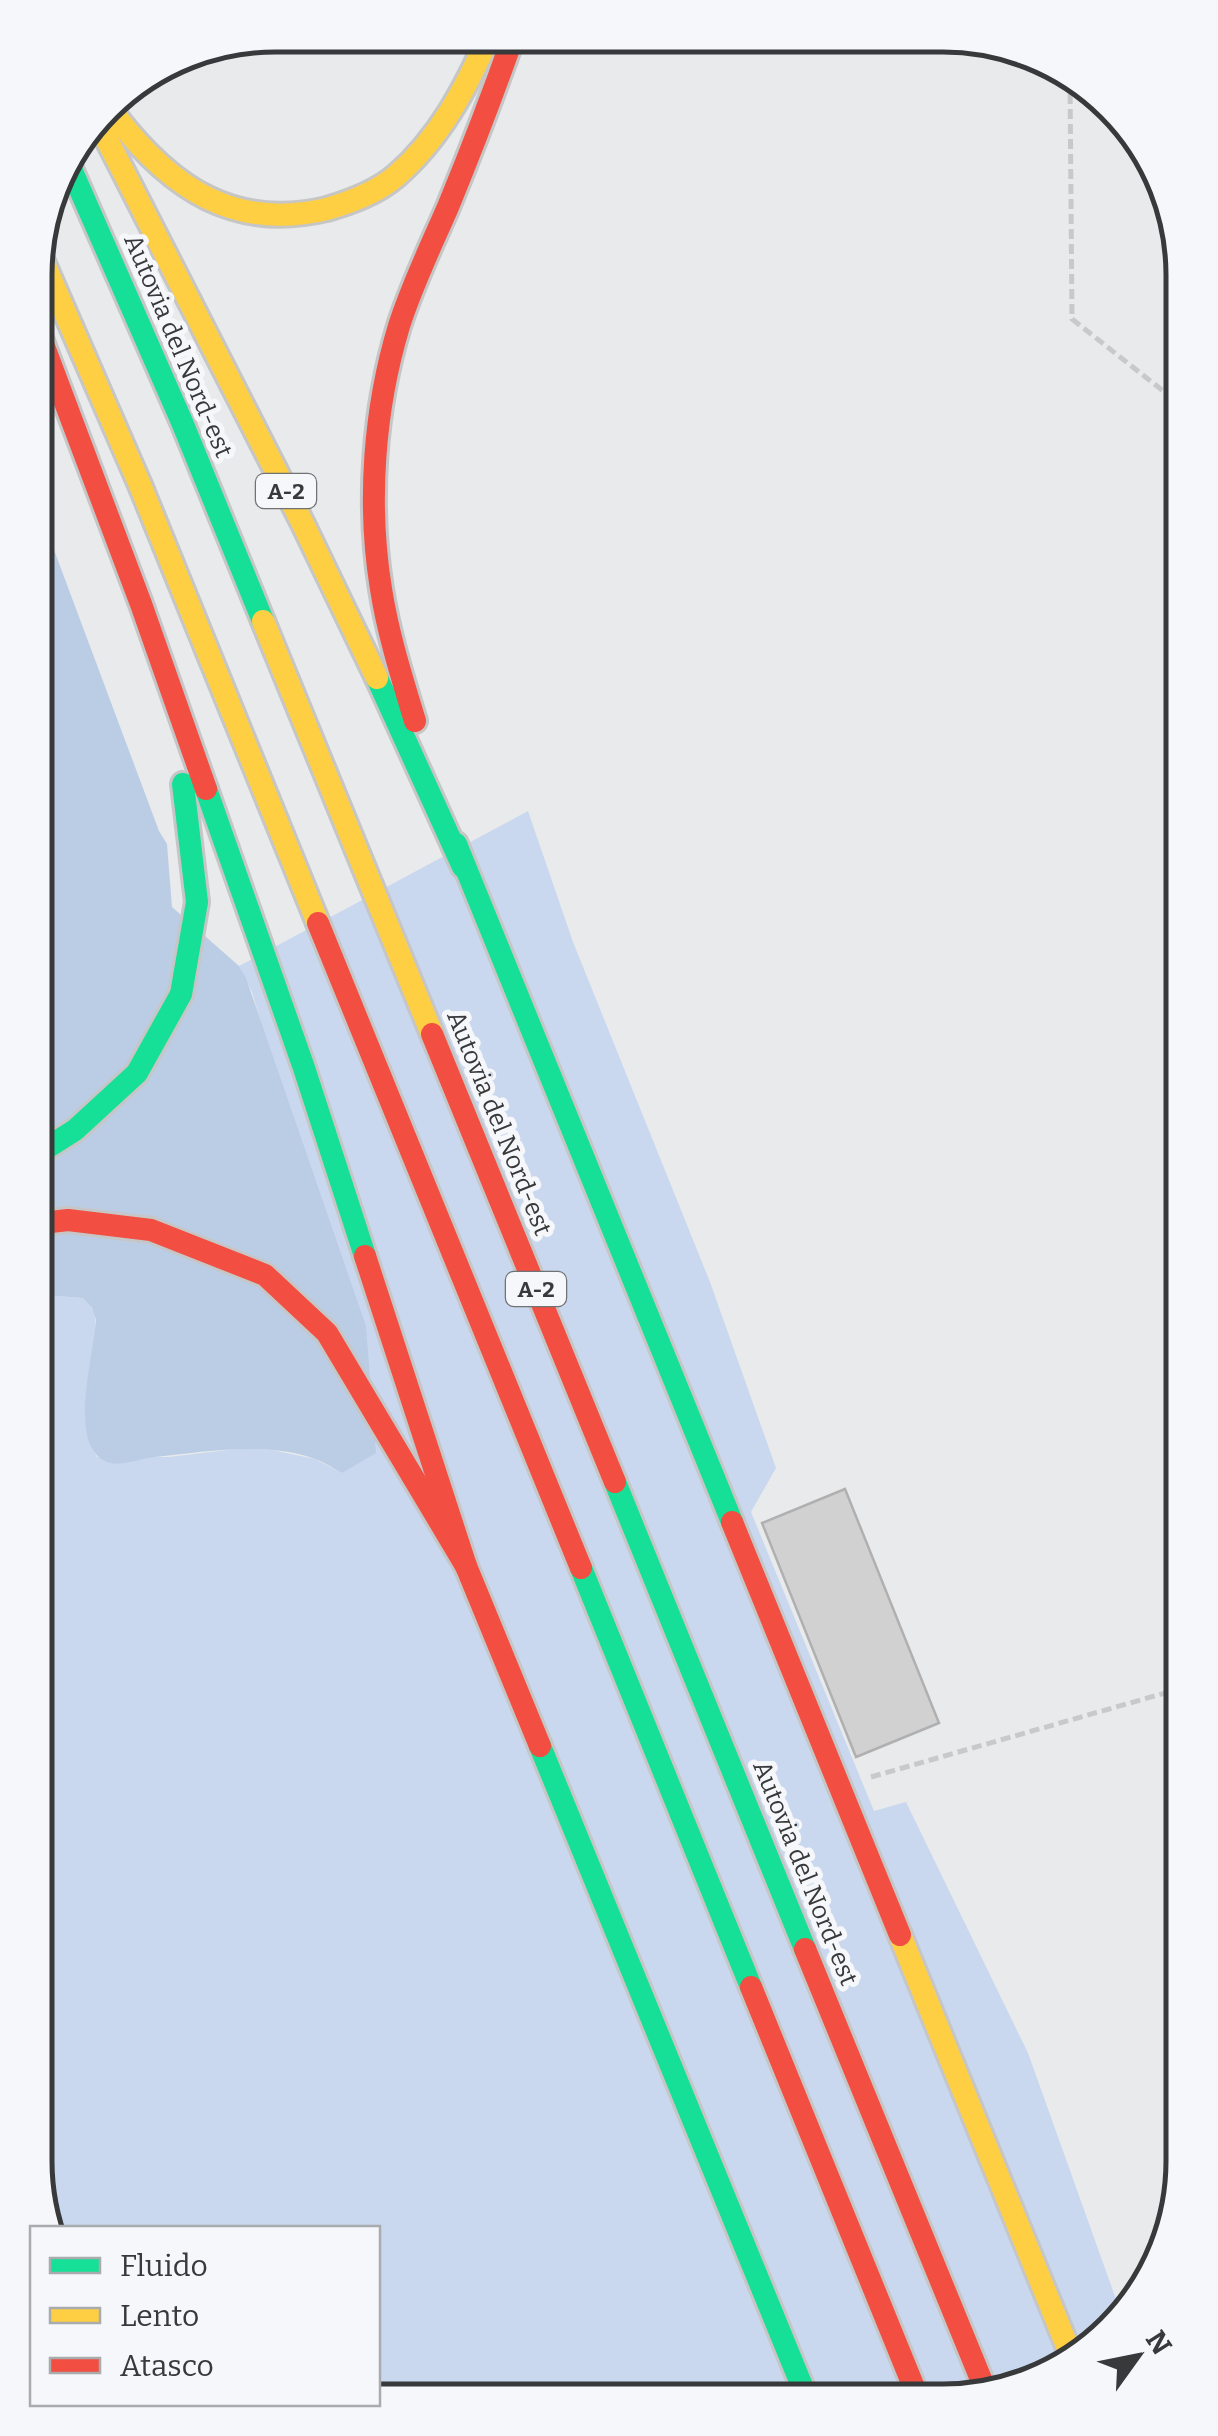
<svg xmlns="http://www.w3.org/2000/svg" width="1218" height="2436" font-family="Bitter,serif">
  <rect width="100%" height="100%" fill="#e9eaeb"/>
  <path fill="#c9d8ef" d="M528 811 573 942 710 1282 776 1468 751 1512 874 1811 906 1802 1028 2053 1122 2316 1020 2388 378 2397V2228H48L43 1299 55 1296 83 1298C89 1304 94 1309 95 1318 96 1325 95 1334 94 1341 91 1380 77 1421 97 1457H169L244 1448 272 1450 315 1459 342 1473 324 1209 265 1036 252 992 239 966Z"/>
  <path fill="#bbcde5" d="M38 507 159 831 167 844 172 907 239 966 246 978 366 1326 376 1453 342 1473C333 1468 324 1462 315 1459 266 1441 205 1452 155 1457 141 1458 124 1466 110 1463 99 1460 93 1452 89 1442 78 1409 93 1355 96 1320L92 1308 83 1298 55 1296 43 1299Z"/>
  <path fill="#d1d1d2" stroke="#b0b0b1" stroke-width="2.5" d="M845 1489 939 1723 856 1757 762 1523Z"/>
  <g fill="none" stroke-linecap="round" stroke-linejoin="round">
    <defs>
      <g id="fast">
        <path d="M67 160 182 422 263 621"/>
        <path d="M377 678 463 867"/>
        <path d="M206 789 304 1068 365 1256"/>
        <path d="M456 844 732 1522"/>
        <path d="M42 1151 75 1130 137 1073 181 994 197 902 183 784"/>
        <path d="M615 1482 805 1949"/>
        <path d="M581 1568 751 1987"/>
        <path d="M540 1746 804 2391"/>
      </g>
      <g id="slow">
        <path d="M116 117C171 188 234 231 327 209 351 202 376 193 396 176 439 139 466 88 489 36"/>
        <path d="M97 120 303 524 377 678"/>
        <path d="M37 248 140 485 318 923"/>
        <path d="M263 621 432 1034"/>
        <path d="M900 1935 1070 2353"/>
      </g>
      <g id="jam">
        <path d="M40 336 141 604 206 789"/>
        <path d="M415 721C402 678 388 634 381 589 367 503 374 409 399 326 412 285 431 246 448 207 471 151 493 94 513 37"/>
        <path d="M318 923 581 1568"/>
        <path d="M432 1034 615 1482"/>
        <path d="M42 1223 68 1220 151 1230 265 1275 327 1333 466 1566 540 1746"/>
        <path d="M365 1256 466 1566"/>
        <path d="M732 1522 900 1935"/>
        <path d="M805 1949 985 2389"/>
        <path d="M751 1987 915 2390"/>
      </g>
    </defs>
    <use href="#fast" stroke="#c6c6c7" stroke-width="28"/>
    <use href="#slow" stroke="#c6c6c7" stroke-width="28"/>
    <use href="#jam" stroke="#c6c6c7" stroke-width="28"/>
    <g stroke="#c8c9ca" stroke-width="5" stroke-dasharray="10 5" stroke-linecap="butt">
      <path d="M1070 79 1072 319 1172 398"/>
      <path d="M871 1777 1179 1689"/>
    </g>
    <use href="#fast" stroke="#16e098" stroke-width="22"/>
    <use href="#slow" stroke="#ffcf43" stroke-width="22"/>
    <use href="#jam" stroke="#f24e42" stroke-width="22"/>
  </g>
  <g text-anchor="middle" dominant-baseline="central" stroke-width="10" stroke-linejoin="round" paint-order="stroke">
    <g fill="#f5f7fa" stroke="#717274" stroke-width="2.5">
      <rect x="256" y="474" width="60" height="34" rx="8"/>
      <rect x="506" y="1272" width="60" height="34" rx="8"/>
    </g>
    <g font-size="22" font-weight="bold" fill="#38393a">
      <text x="286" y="491">A-2</text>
      <text x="536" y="1289">A-2</text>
    </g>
    <g font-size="25" fill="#38393a" stroke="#f5f7fa">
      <text transform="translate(178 346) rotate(67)">Autovia del Nord-est</text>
      <text transform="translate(499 1123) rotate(68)">Autovia del Nord-est</text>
      <text transform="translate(805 1873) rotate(68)">Autovia del Nord-est</text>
    </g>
  </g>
  <path d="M0 0H1218V2436H0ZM275 52H943A223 223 0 0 1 1166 275V2161A223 223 0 0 1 943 2384H275A223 223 0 0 1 52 2161V275A223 223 0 0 1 275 52Z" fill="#f5f7fa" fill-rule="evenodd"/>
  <path fill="none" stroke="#38393a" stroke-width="5" d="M275 52H943A223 223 0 0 1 1166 275V2161A223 223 0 0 1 943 2384H275A223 223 0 0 1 52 2161V275A223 223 0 0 1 275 52Z"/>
  <rect x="30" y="2226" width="350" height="180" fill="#f5f7fa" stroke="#a9abad" stroke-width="2.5"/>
  <rect x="50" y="2258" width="50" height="15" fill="#16e098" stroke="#a9abad" stroke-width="2.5"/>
  <text x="120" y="2276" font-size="30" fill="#38393a">Fluido</text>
  <rect x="50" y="2308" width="50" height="15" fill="#ffcf43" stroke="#a9abad" stroke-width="2.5"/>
  <text x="120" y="2326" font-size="30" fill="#38393a">Lento</text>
  <rect x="50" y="2358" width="50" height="15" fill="#f24e42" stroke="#a9abad" stroke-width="2.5"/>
  <text x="120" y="2376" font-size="30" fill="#38393a">Atasco</text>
  <g transform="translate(1138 2356) rotate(57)" stroke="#f5f7fa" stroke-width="8" paint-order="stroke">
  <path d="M0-8L18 38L0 25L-18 38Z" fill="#38393a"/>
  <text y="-15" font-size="28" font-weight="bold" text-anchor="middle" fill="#38393a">N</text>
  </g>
</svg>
